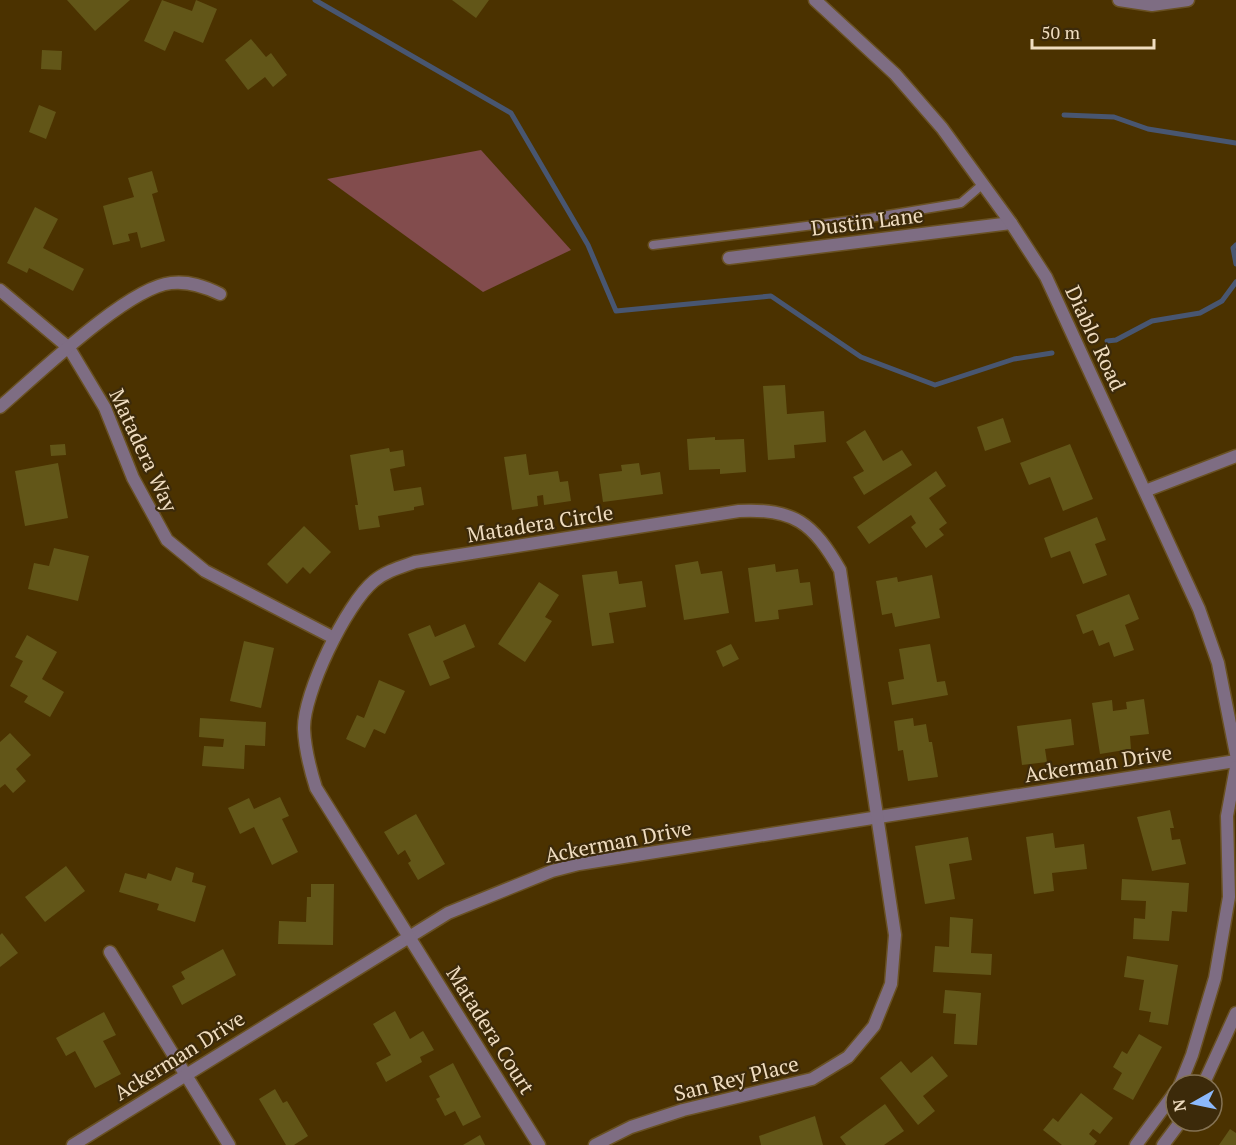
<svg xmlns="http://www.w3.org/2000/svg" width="1236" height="1145" font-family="'PT Serif',serif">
  <rect width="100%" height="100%" fill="#4b3200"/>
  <path fill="#824c4d" d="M481 150 571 250 483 292 327 179Z"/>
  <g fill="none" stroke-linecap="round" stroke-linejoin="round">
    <g stroke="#485671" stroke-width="5">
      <path d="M315 0 511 113 588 245 616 311 771 296 861 357 935 385 1014 359 1052 353"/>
      <path d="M1064 115 1114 117 1148 129 1236 143"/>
      <path d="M1236 245 1233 248 1236 264"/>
      <path d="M1107 341 1116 340 1152 321 1200 313 1222 301 1236 282"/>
    </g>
  </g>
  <g fill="#625618">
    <path d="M67 0H130L95 31Z"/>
    <path d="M162 0 192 11 196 0 217 9 203 43 174 31 165 51 144 41Z"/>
    <path d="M452 0H489L476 18Z"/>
    <path d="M251 39 266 57 271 53 287 75 273 87 265 77 248 90 225 60Z"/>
    <path d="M42 50 62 51 61 70 41 69Z"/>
    <path d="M39 105 56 112 46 139 29 132Z"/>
    <path d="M152 171 158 192 152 194 165 241 141 248 137 232 128 234 130 241 113 245 103 206 134 197 128 178Z"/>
    <path d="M35 207 58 219 43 248 84 269 73 291 29 268 27 273 7 263Z"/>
    <path d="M785 385 787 414 824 411 826 442 794 445 795 458 768 460 763 386Z"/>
    <path d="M1003 418 1011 442 985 451 977 427Z"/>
    <path d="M865 430 883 461 902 450 912 465 864 495 853 477 864 471 846 442Z"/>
    <path d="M715 437V440L744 439 746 472 720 474V469L689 470 687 439Z"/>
    <path d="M65 444 66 455 51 456 50 445Z"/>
    <path d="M1070 444 1093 499 1063 511 1050 477 1029 485 1020 463Z"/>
    <path d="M389 448 390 452 403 450 405 466 390 469 394 491 421 487 424 505 414 507V510L378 516 380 527 359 530 355 505H358L350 455Z"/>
    <path d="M526 454 529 475 558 471 560 482 568 481 571 501 544 505 543 495 537 496 538 506 512 510 504 457Z"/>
    <path d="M58 463 68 518 25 526 15 471Z"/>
    <path d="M639 463 641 475 660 472 663 494 603 502 599 474 622 471 621 465Z"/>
    <path d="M936 471 946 486 929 498 947 523 939 529 944 535 926 548 911 527 916 523 911 515 869 544 857 527Z"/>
    <path d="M1097 517 1106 540 1095 544 1107 575 1083 584 1070 551 1051 558 1044 538Z"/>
    <path d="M304 526 331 552 310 574 303 567 287 584 267 564Z"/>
    <path d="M54 548 89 556 78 601 28 589 34 563 49 566Z"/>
    <path d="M698 561 701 574 722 571 729 613 684 620 675 565Z"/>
    <path d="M775 564 776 572 798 569 800 583 810 582 813 605 778 610 779 619 755 622 748 568Z"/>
    <path d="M617 571 619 584 642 581 646 607 609 613 614 643 592 646 582 575Z"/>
    <path d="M932 575 940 618 895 627 892 613 882 615 876 581 897 577 898 582Z"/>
    <path d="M539 582 559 595 545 617 552 621 525 662 498 644Z"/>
    <path d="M1129 594 1139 619 1125 625 1134 650 1114 657 1109 642 1099 646 1093 630 1083 634 1076 615Z"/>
    <path d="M465 624 475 647 443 661 450 678 430 686 408 634 430 625 435 637Z"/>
    <path d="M27 635 57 652 42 679 64 692 50 717 24 702 28 696 10 686 23 661 15 657Z"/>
    <path d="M244 641 274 648 261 708 230 701Z"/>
    <path d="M731 644 739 659 723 667 716 651Z"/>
    <path d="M930 644 937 682 945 681 948 695 892 705 888 682 904 679 899 649Z"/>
    <path d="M379 680 405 691 385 734 374 729 365 748 346 739 357 715 364 718Z"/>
    <path d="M1144 699 1149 734 1130 736 1131 749 1100 754 1092 703 1112 700 1113 711 1127 709 1126 702Z"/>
    <path d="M200 718 266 722 265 746 245 745 244 769 202 766 204 746 223 747 224 739 199 737Z"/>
    <path d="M913 718 914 726 926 724 929 742H932L938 777 908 781 903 750 898 751 894 721Z"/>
    <path d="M1071 719 1074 745 1045 749 1047 762 1022 765 1017 726Z"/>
    <path d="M10 733 31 755 16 769 26 781 13 793 5 784 0 788V742Z"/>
    <path d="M280 797 289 816 282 819 298 852 272 865 254 827 240 834 228 808 249 798 254 809Z"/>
    <path d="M1170 810 1174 828H1170L1172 840 1180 839 1186 864 1152 871 1137 817Z"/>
    <path d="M416 814 445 864 418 880 408 863 411 861 405 850 398 855 384 832Z"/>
    <path d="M1053 833 1055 848 1084 844 1087 869 1052 873 1054 891 1034 894 1026 837Z"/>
    <path d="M968 837 972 860 949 864 955 899 925 904 915 846Z"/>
    <path d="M66 866 85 891 45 922 25 897Z"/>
    <path d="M176 867 194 873 192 882 206 886 195 922 157 910 159 904 119 892 125 873 146 879 148 873 171 881Z"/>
    <path d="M1122 879 1189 883 1187 912 1172 911 1169 941 1133 939 1134 918 1145 919 1146 901 1121 900Z"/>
    <path d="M311 884H334L333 945 278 944 279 921 306 922 307 897H311Z"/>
    <path d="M950 917 973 919 971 953 992 954 991 975 933 972 935 946 949 947Z"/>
    <path d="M2 933 18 953 0 967V935Z"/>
    <path d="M223 949 236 975 182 1005 172 986 185 979 181 972Z"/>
    <path d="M1127 956 1178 965 1168 1025 1149 1022 1151 1012 1139 1010 1144 980 1124 977Z"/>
    <path d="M945 990 981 993 977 1045 954 1044 956 1014 943 1013Z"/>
    <path d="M395 1011 410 1039 423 1031 434 1050 420 1057 422 1062 386 1082 376 1063 391 1055 373 1024Z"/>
    <path d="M104 1012 116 1035 103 1041 121 1074 95 1088 75 1051 66 1056 56 1038Z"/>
    <path d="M1139 1034 1162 1047 1133 1100 1113 1089 1122 1073 1113 1067 1122 1051 1127 1054Z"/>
    <path d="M932 1056 948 1076 923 1096 935 1111 918 1125 880 1078 901 1061 911 1073Z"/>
    <path d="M453 1063 481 1117 463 1126 455 1111 445 1116 436 1099 440 1097 429 1076Z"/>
    <path d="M275 1089 283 1103 287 1101 308 1136 294 1145H286L259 1099Z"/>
    <path d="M1081 1093 1113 1118 1100 1134 1093 1129 1089 1134 1097 1141 1094 1145H1062L1043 1130 1053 1118 1058 1122Z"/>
    <path d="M885 1104 904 1131 884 1145H846L840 1137Z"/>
    <path d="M815 1116 823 1145H761L759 1136Z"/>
    <path d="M1230 1129 1236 1133V1145H1219Z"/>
    <path d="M480 1135 485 1145H463Z"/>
  </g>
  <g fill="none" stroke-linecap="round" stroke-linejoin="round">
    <defs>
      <path id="service" d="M653 245 870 218 961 203 983 184"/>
      <g id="minor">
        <path d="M1119 0 1152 5 1188 0"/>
        <path d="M729 258 1011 223"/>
        <path d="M0 290 69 348 105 408 133 478 167 540 205 571 334 638"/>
        <path d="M0 407C36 376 128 287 171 283 189 281 204 286 220 294"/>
        <path d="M1145 491 1236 456"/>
        <path d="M110 952 229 1145"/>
        <path d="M73 1145 448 913 552 871 579 864 1236 761"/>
        <path d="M539 1145 316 788C310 769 305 750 304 729 303 694 346 604 374 581 386 571 401 567 415 562L739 511C794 508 813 523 840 570L895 935 891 984 874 1026 848 1057 812 1079 683 1110 631 1127 595 1145"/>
      </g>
      <g id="tertiary">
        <path d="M815 0 895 74 942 128 1011 223 1046 277 1199 609 1218 663 1236 754"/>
        <path d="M1180 1085 1192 1055 1215 978 1229 897 1227 816 1236 767"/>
        <path d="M1203 1085 1236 1013"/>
        <path d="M1136 1145 1176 1091"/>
        <path d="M1163 1145 1181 1121"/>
      </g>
    </defs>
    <use href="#service" stroke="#695123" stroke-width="11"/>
    <use href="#minor" stroke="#695123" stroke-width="15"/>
    <use href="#tertiary" stroke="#695123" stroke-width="15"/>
    <use href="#service" stroke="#7e6d83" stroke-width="8"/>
    <use href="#minor" stroke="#7e6d83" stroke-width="12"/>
    <use href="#tertiary" stroke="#7e6d83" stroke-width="12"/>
  </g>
  <g text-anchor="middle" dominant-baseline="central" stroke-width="4.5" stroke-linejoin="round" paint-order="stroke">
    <g font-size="21" fill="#f0ddc0" stroke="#3c2a0a">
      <text transform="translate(867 221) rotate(-7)">Dustin Lane</text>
      <text transform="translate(1096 338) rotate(65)">Diablo Road</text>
      <text transform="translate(144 450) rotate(65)">Matadera Way</text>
      <text transform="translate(540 523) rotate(-9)">Matadera Circle</text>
      <text transform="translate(1098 763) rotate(-9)">Ackerman Drive</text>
      <text transform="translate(618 841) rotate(-11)">Ackerman Drive</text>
      <text transform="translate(491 1030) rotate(58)">Matadera Court</text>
      <text transform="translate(179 1055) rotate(-32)">Ackerman Drive</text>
      <text transform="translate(736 1078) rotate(-14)">San Rey Place</text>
    </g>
  </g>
  <g transform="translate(1194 1103) rotate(261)"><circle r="28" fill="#3c2a0a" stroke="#847253" stroke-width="1.5"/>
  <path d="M0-4.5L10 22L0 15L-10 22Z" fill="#8cb9fc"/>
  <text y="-9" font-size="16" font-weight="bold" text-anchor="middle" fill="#f0ddc0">N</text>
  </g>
  <path d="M1032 39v9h122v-9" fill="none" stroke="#f0ddc0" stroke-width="3"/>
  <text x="1041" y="39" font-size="18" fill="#f0ddc0" stroke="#3c2a0a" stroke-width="4.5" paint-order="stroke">50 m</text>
</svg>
